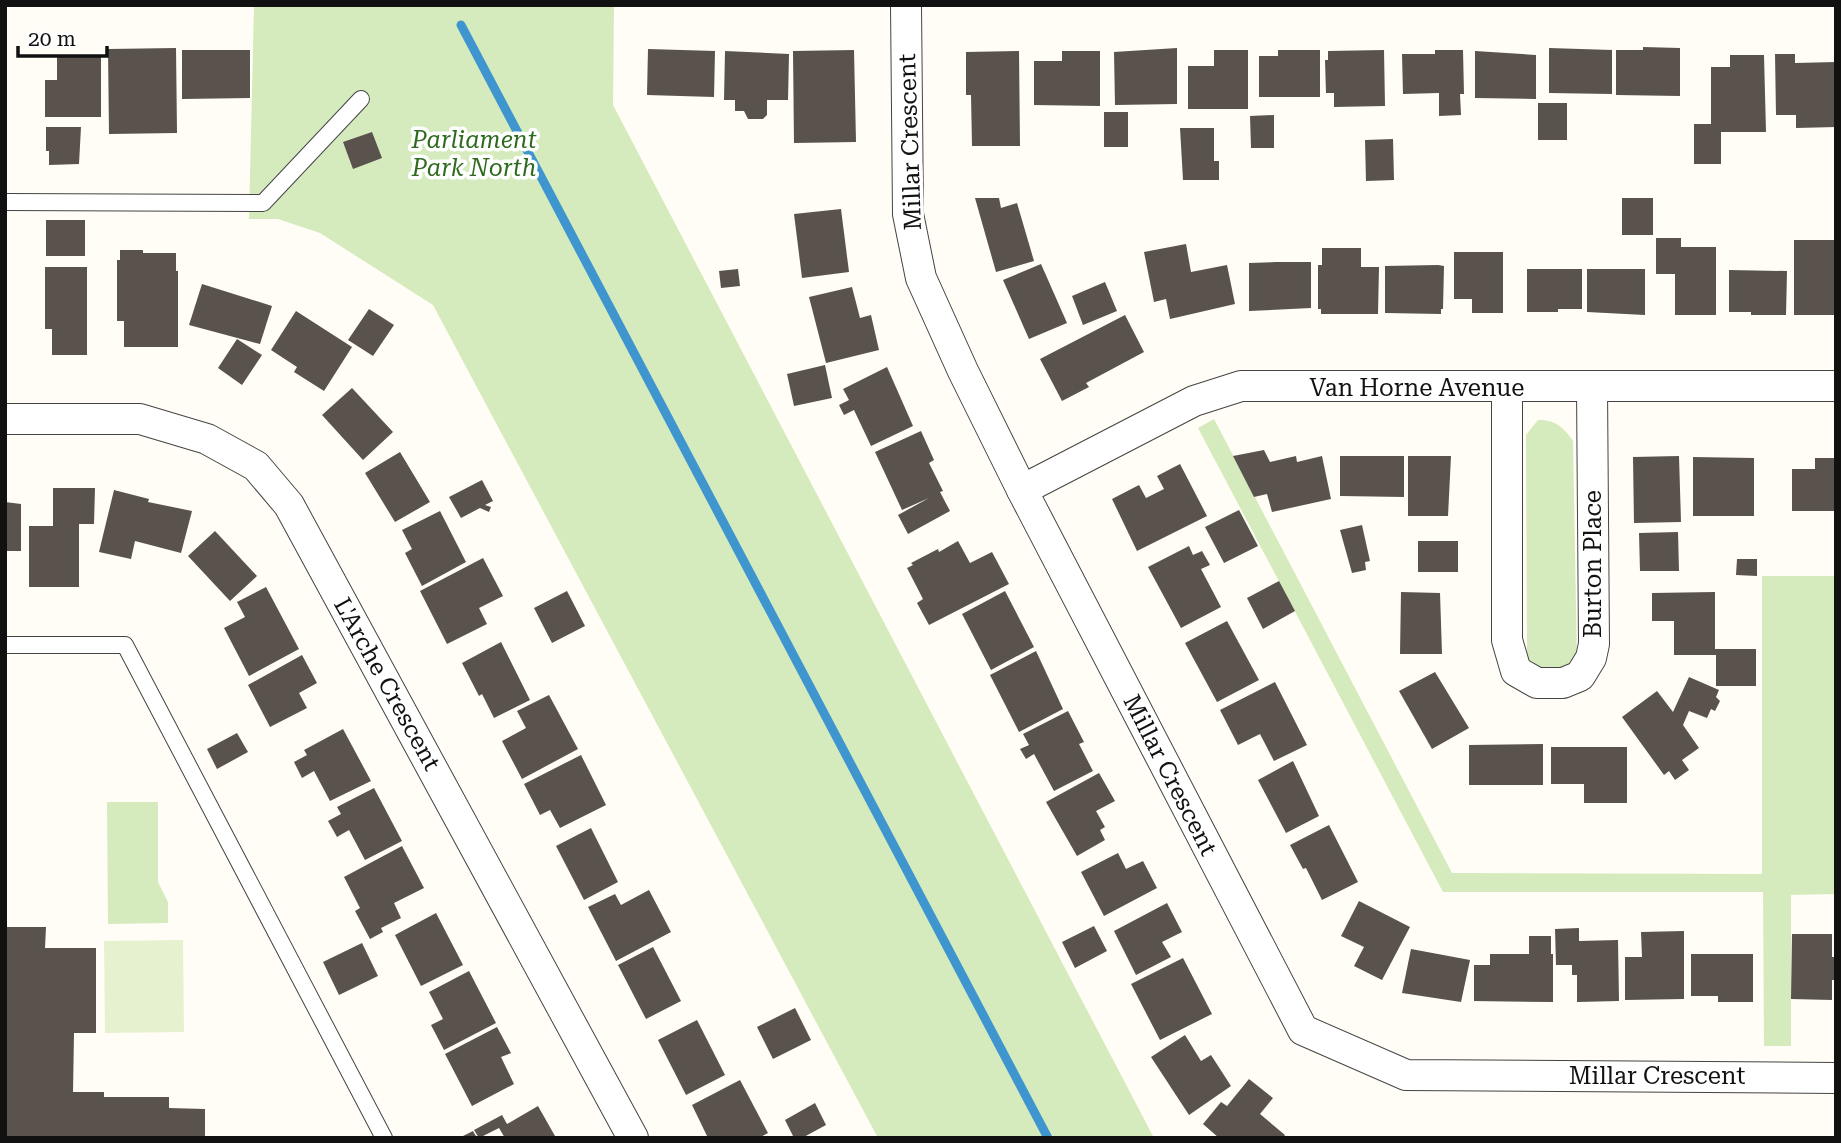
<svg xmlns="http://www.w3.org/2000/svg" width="1841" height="1143" font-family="'Roboto Serif',serif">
  <rect width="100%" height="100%" fill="#fffdf5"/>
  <g fill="#d5ebbd">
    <path d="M254 5H614L613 105 1154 1138H878L433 305 320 233 278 219H249Z"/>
    <path d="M1214 419 1452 873 1762 874V576H1836V894L1791 895V1046H1764L1763 892H1443L1198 428Z"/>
    <path d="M1538 420C1556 420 1563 427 1573 441L1577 661 1570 671 1535 670 1527 659 1526 435Z"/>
    <path d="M107 802H158V882L168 902V923L108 924Z"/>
  </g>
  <path fill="#e6f2cf" d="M183 940 184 1032 105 1033 104 941Z"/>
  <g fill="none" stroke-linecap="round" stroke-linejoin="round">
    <path stroke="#3f96cf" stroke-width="9" d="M461 25 1048 1138"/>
  </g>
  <g fill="#5a524d">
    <path d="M1643 47 1680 48V96L1616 95V50H1643Z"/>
    <path d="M176 48 177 133 109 134 108 49Z"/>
    <path d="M1177 48V104L1115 105 1114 52Z"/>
    <path d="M1549 48 1612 50V94L1549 93Z"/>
    <path d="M648 49 715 51 714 97 647 95Z"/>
    <path d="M182 50H250V98L182 99Z"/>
    <path d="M854 50 856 142 794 143 793 51Z"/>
    <path d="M1214 50H1248V109H1188V66H1214Z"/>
    <path d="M1278 50H1320V97H1259V56H1278Z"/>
    <path d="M1384 50 1385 106 1334 107V93H1326L1325 60H1328V51Z"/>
    <path d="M1435 50H1463L1464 94H1460L1461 115 1439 116V93L1403 94 1402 54H1435Z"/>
    <path d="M725 51 789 54 788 100H767V115L763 119H748L744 111H735V100H724Z"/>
    <path d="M1019 51 1020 146H972L971 95H966V52Z"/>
    <path d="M1062 51H1100V106L1034 105V61H1062Z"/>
    <path d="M1475 51 1536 55V99L1475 98Z"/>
    <path d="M1775 54H1795V63L1836 62V127L1796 128V115H1776Z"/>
    <path d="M1730 55H1764L1766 132H1721V164H1694V124H1711V67H1730Z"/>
    <path d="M57 56H101V117H45V80H57Z"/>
    <rect x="1538" y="103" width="29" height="37"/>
    <rect x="1104" y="112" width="24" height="35"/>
    <path d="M1274 115V148H1251L1250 116Z"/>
    <path d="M46 127H81L79 164 49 165V151H46Z"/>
    <path d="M1180 128H1214V161H1219V180H1183Z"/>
    <path d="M372 132 382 158 353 169 343 142Z"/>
    <path d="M1393 139 1394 180 1366 181 1365 140Z"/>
    <path d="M975 198H999L1001 208 1017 203 1034 261 996 272Z"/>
    <rect x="1622" y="198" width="31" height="37"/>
    <path d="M841 209 849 272 802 278 794 214Z"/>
    <rect x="46" y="220" width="39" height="36"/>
    <path d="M1656 238H1681V247H1716V315H1675V274H1656Z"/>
    <rect x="1794" y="240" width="42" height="75"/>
    <path d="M1186 244 1191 272 1227 265 1235 304 1170 319 1166 299 1154 302 1144 252Z"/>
    <path d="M1322 248H1361V267H1379L1378 314H1321V309H1318V265H1322Z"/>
    <path d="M120 250H143V253H176V271H178V347H124V321H117V260H120Z"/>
    <path d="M1454 252H1503V313H1472V299H1454Z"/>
    <path d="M1276 262H1311V308L1249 311V263Z"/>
    <path d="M1041 264 1067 323 1029 339 1003 280Z"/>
    <path d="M1438 265 1444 266 1443 309H1441V314L1385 313V266Z"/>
    <path d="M45 267H87V355H52V329H45Z"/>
    <path d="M738 269 740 286 721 288 719 271Z"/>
    <path d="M1527 269H1582V309H1558V312H1527Z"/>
    <path d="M1587 269H1645V315L1587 312Z"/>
    <path d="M1729 270 1787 271 1786 315H1751V312H1729Z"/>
    <path d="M1105 282 1117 311 1083 325 1072 296Z"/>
    <path d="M202 284 272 306 260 344 189 325Z"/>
    <path d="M852 287 860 318 871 315 879 350 826 363 809 297Z"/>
    <path d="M369 309 394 325 373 356 348 340Z"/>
    <path d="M296 311 352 347 324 391 294 372 297 367 271 350Z"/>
    <path d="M1125 315 1144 352 1086 383 1089 387 1062 401 1040 359Z"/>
    <path d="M237 339 262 355 242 385 218 368Z"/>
    <path d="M825 365 832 398 794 406 787 374Z"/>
    <path d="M887 367 913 426 871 446 854 410 844 415 839 405 849 400 843 389Z"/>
    <path d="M352 388 393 432 363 460 322 415Z"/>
    <path d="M921 431 934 460 929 463 943 491 940 492 950 511 908 534 898 515 929 498 902 510 875 452Z"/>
    <path d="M1264 450 1270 462 1296 456 1297 462 1322 456 1331 499 1272 512 1267 494 1254 497 1233 456Z"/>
    <path d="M400 452 430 502 395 522 365 473Z"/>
    <path d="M1340 456H1404V497L1340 496Z"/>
    <path d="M1408 456H1451L1448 516H1408Z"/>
    <path d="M1679 456 1681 522 1634 523 1633 457Z"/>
    <path d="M1693 457 1754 458V516H1693Z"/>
    <path d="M1815 458H1836V511H1792V469H1815Z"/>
    <path d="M1180 464 1207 516 1137 551 1112 499 1139 485 1146 498 1164 489 1157 476Z"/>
    <path d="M482 480 493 501 485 505 491 507 489 512 480 508 461 518 449 497Z"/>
    <path d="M53 488H95L94 524H79V587H29V526H53Z"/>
    <path d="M114 490 149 499 148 502 192 511 181 553 135 541 131 559 99 552Z"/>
    <path d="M5 502 21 504V551H5Z"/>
    <path d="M1239 510 1258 546 1224 563 1205 527Z"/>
    <path d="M440 511 466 562 422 586 405 553 412 549 402 530Z"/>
    <path d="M1362 525 1370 561 1365 562 1366 570 1352 573 1340 530Z"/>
    <path d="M215 531 257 576 230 601 188 556Z"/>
    <path d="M1678 532 1679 571H1640L1639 533Z"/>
    <path d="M958 541 970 563 992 552 1009 584 929 625 917 603 923 599 907 568 913 565 911 563 938 549 939 552Z"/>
    <rect x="1418" y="541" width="40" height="31"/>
    <path d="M1189 546 1193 555 1202 551 1210 565 1201 569 1221 607 1181 628 1148 567Z"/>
    <path d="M483 558 503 596 479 608 487 624 447 644 420 591Z"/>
    <path d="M1737 559H1757V576L1736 575Z"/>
    <path d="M1279 581 1295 611 1263 629 1247 598Z"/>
    <path d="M266 587 299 649 249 676 224 628 245 617 237 602Z"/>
    <path d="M567 591 585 626 552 643 534 608Z"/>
    <path d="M1005 591 1034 647 991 670 962 614Z"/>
    <path d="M1401 592 1440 593 1442 654H1400Z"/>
    <path d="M1715 592V649H1756V686H1716V655H1674V621H1652V593Z"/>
    <path d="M1227 621 1259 680 1217 702 1185 643Z"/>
    <path d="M501 642 530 700 494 718 482 694 479 696 462 663Z"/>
    <path d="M1036 651 1063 709 1019 732 990 675Z"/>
    <path d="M302 655 317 683 299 693 307 708 270 727 248 685Z"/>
    <path d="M1435 672 1469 728 1432 749 1399 691Z"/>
    <path d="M1689 677 1719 690 1716 697 1720 701 1715 711 1711 709 1707 718 1689 711 1683 725 1699 748 1682 760 1689 770 1675 780 1669 771 1664 775 1622 717 1657 691 1673 712Z"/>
    <path d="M1275 682 1307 745 1274 761 1260 734 1238 745 1220 710Z"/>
    <path d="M549 695 578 749 522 779 502 741 526 728 517 711Z"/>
    <path d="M1068 711 1084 742 1079 744 1093 771 1054 791 1034 754 1026 759 1020 749 1029 745 1023 734Z"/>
    <path d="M343 729 371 781 330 801 314 771 302 778 294 762 307 755 304 750Z"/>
    <path d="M237 733 248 752 217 769 207 749Z"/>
    <path d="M1543 744V785H1469V745Z"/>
    <path d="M1551 747H1627V803H1584V784H1551Z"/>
    <path d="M581 755 606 805 560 828 550 810 540 815 524 784Z"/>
    <path d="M1293 761 1319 816 1286 833 1258 780Z"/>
    <path d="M1099 773 1115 801 1096 811 1105 827 1100 830 1105 840 1077 856 1046 802Z"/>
    <path d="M374 788 402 841 365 860 349 830 337 837 328 821 341 814 337 807Z"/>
    <path d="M1329 825 1358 882 1322 900 1306 868 1303 869 1290 845Z"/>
    <path d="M591 828 618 882 584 900 556 846Z"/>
    <path d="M402 846 424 888 394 903 401 918 381 928 383 932 370 939 355 911 360 908 344 877Z"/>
    <path d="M1118 853 1126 869 1143 861 1157 888 1104 916 1081 872Z"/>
    <path d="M649 890 671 932 616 961 588 907 615 894 621 905Z"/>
    <path d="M1359 901 1410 927 1382 980 1354 966 1364 947 1341 936Z"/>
    <path d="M1167 903 1182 932 1162 942 1171 957 1136 975 1114 931Z"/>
    <path d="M436 913 463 965 421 986 395 935Z"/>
    <path d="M1094 926 1107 951 1075 968 1062 942Z"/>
    <path d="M5 927H46L45 948H96V1033H74L73 1092H104V1097H169V1108L205 1109V1138H5Z"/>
    <path d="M1579 928V941L1618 940 1619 1001 1577 1002V975H1572V965H1556L1555 929Z"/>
    <path d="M1684 931V999L1625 1000V957H1642L1641 932Z"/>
    <path d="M1792 934H1832V957H1836V980H1832V1000L1791 999Z"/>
    <path d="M1529 936H1551V954H1553V1002L1474 1001V965H1490V954H1529Z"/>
    <path d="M362 943 378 976 339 995 323 962Z"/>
    <path d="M653 947 681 1001 646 1019 618 965Z"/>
    <path d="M1411 949 1470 960 1461 1002 1402 993Z"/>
    <path d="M1691 954H1753V1002H1718V996H1691Z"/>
    <path d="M1183 958 1212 1014 1160 1040 1131 984Z"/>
    <path d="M469 971 496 1023 444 1050 431 1025 443 1019 429 992Z"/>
    <path d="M795 1008 811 1040 773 1059 757 1027Z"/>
    <path d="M697 1020 725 1075 686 1095 658 1040Z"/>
    <path d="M497 1027 511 1053 501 1057 514 1084 472 1106 445 1054Z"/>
    <path d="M1185 1035 1201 1061 1211 1055 1231 1086 1189 1115 1151 1057Z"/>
    <path d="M1249 1079 1273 1098 1260 1114 1285 1135 1283 1138H1219L1203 1124 1221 1102 1227 1106Z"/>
    <path d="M740 1080 768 1133 759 1138H708L692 1105Z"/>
    <path d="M815 1103 826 1125 802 1138H794L785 1120Z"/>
    <path d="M538 1106 555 1136 553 1138H505L499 1128 479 1138 474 1130 502 1115 507 1124Z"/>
    <path d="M473 1131 477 1138H459Z"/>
  </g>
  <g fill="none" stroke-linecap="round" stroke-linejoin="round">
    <defs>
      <g id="service">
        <path d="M5 202 263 203 361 99"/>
        <path d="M5 645H125L384 1138"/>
      </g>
      <g id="minor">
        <path d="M906 5 908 214 921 278 963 371 1022 490 1303 1030 1406 1075 1836 1078"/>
        <path d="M1507 388V640L1516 671 1537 683H1563L1580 676 1591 658 1594 644 1592 388"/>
        <path d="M5 419H140L207 439 256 466 289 505 633 1138"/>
        <path d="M1022 490 1194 401 1241 386H1836"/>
      </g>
    </defs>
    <use href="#service" stroke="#444" stroke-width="18"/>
    <use href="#minor" stroke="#444" stroke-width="32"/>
    <use href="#service" stroke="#fff" stroke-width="16"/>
    <use href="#minor" stroke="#fff" stroke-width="30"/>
  </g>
  <g text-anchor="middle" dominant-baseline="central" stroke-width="7" stroke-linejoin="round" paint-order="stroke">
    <g font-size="24" font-style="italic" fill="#2f6b1f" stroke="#fff">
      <text x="474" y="140">Parliament<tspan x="474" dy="28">Park North</tspan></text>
    </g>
    <g font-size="24" fill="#111" stroke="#fff">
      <text transform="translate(910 142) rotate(-92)">Millar Crescent</text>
      <text x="1417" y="388">Van Horne Avenue</text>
      <text transform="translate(1593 564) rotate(-90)">Burton Place</text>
      <text transform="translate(387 684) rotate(61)">L'Arche Crescent</text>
      <text transform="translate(1170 775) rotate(63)">Millar Crescent</text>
      <text x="1657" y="1076">Millar Crescent</text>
    </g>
  </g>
  <rect width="1841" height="1143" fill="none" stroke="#111111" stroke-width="14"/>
  <path d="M18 46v10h89v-10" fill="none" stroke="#111111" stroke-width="3.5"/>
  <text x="28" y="46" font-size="21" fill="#111111" stroke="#ffffff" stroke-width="5" paint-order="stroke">20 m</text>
</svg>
